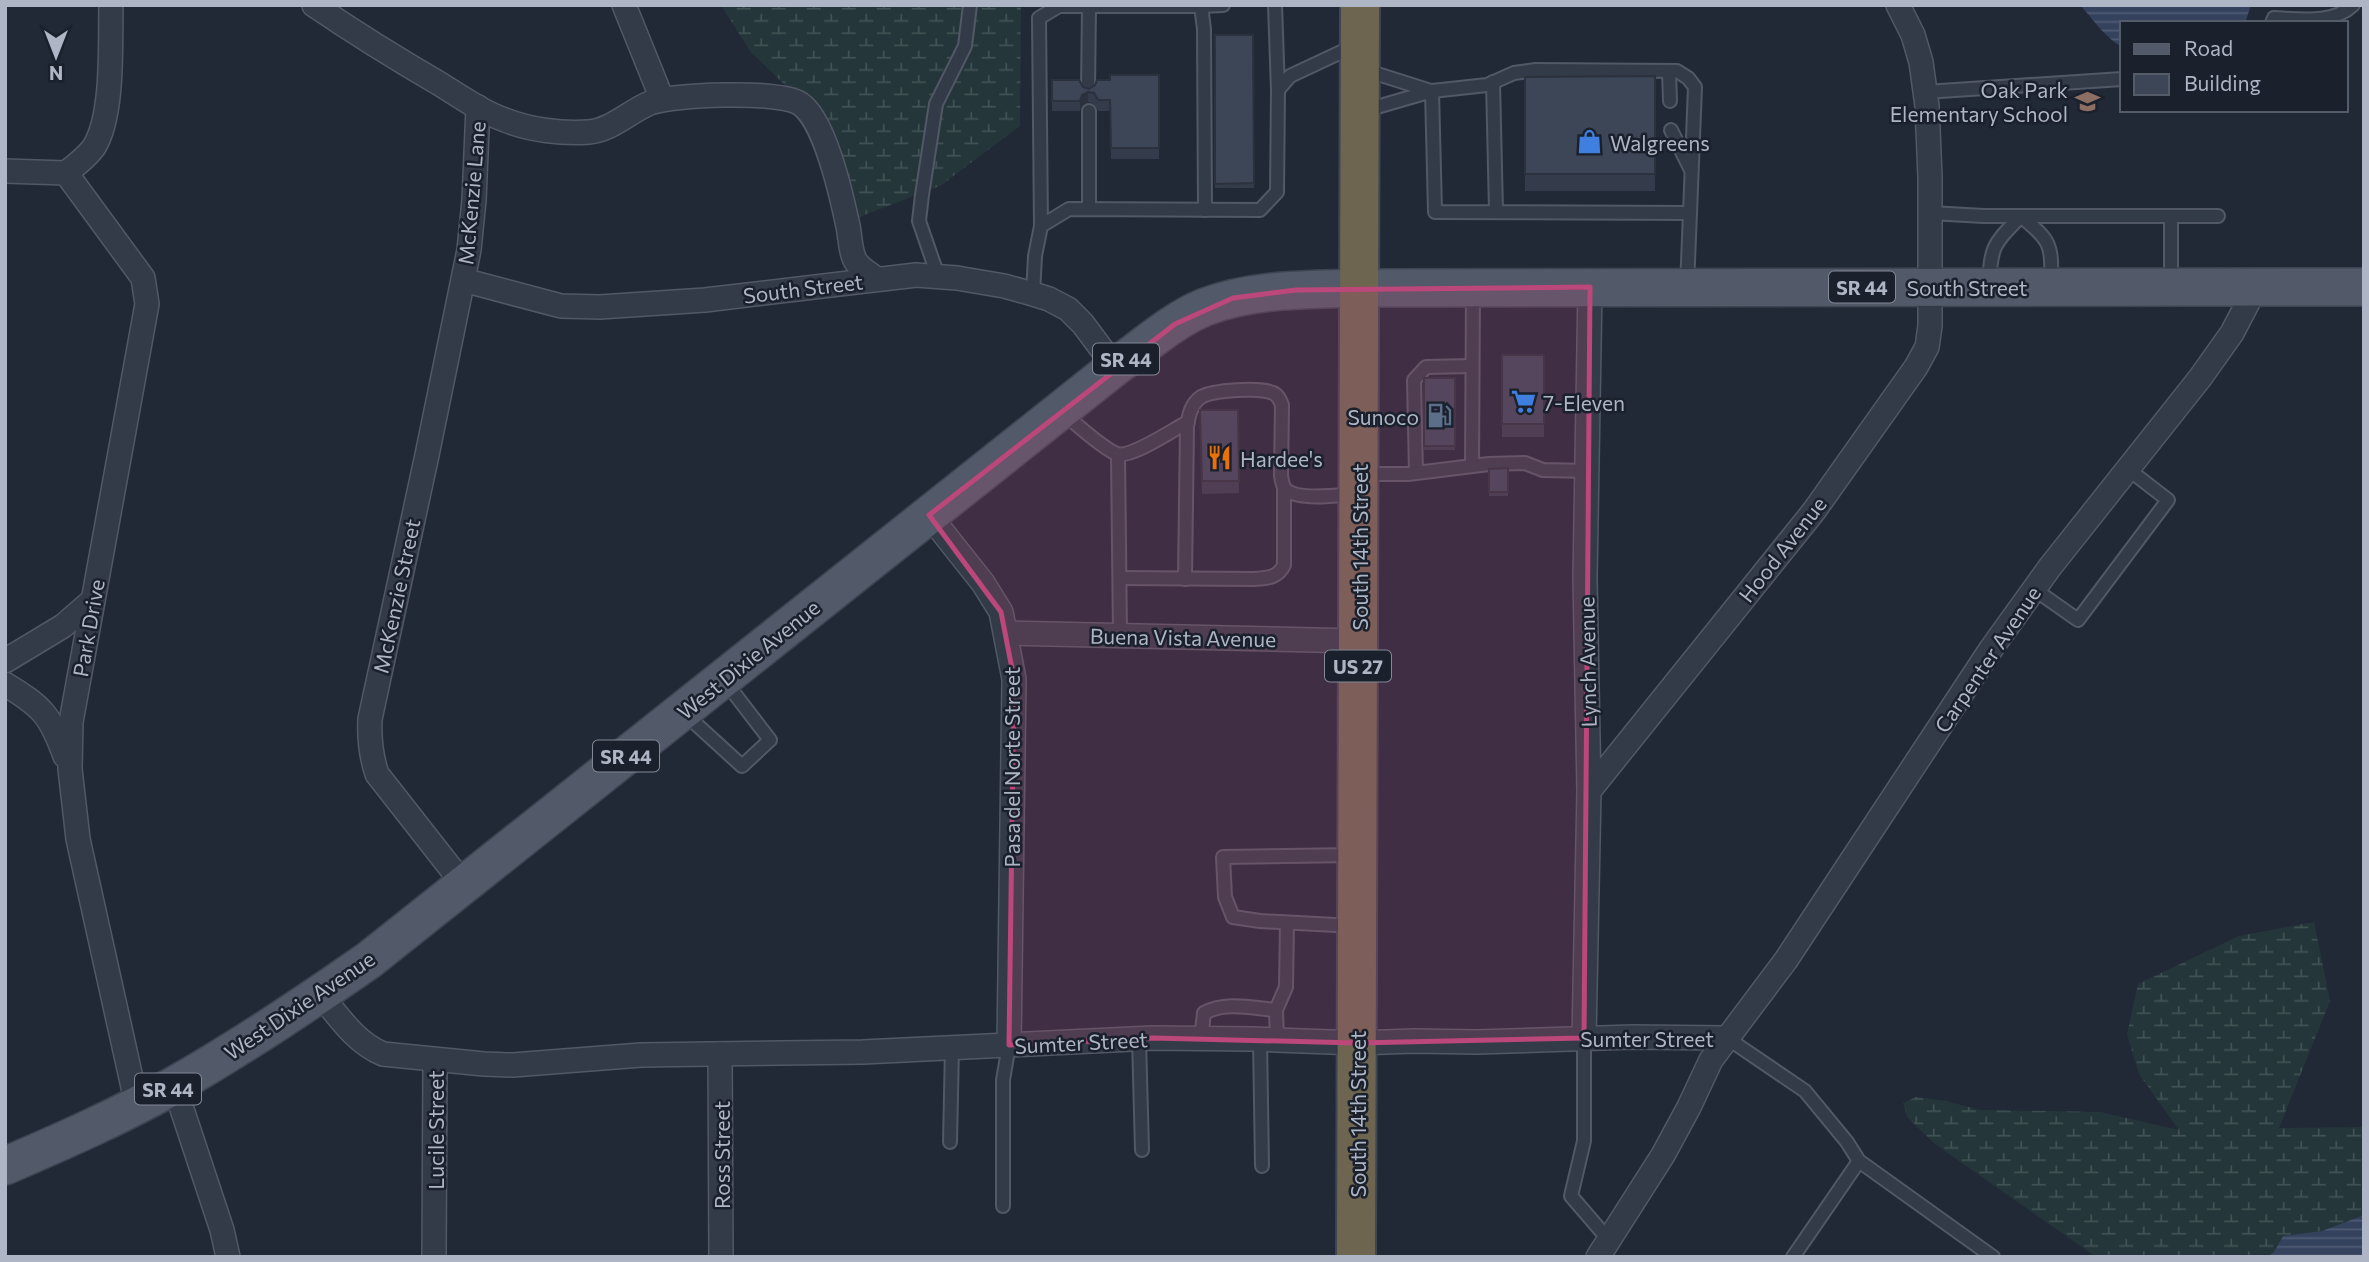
<svg xmlns="http://www.w3.org/2000/svg" width="2369" height="1262" font-family="Commissioner,sans-serif">
  <defs>
    <pattern id="wetland-marsh" width="20" height="14" patternUnits="userSpaceOnUse" patternTransform="scale(1.75)"><rect width="20" height="14" fill="#243639"/><path d="M1 5h8M5 5V1M11 12h8M15 12V8" fill="none" stroke="#415154"/></pattern>
    <pattern id="water-rules" width="6" height="5" patternUnits="userSpaceOnUse" patternTransform="scale(1.75)"><rect width="6" height="5" fill="#35425e"/><path d="M0 2.5h6" fill="none" stroke="#505b73"/></pattern>
  </defs>
  <rect width="100%" height="100%" fill="#212937"/>
  <g fill="url(#wetland-marsh)">
    <path d="M721 5H1021L1020 126 940 186 859 217 828 144 789 89 750 51Z"/>
    <path d="M2314 922 2330 1001 2279 1128 2364 1127V1215L2322 1231 2283 1236 2274 1252 2267 1257H2096L1935 1144 1907 1117 1903 1103 1916 1097 1946 1101 1980 1110 2100 1112 2179 1130 2139 1074 2127 1034 2138 984 2239 936Z"/>
  </g>
  <g fill="url(#water-rules)">
    <path d="M2080 5H2251L2245 23H2122V47C2104 37 2094 20 2080 5Z"/>
    <path d="M2364 1215V1257H2267L2274 1252 2283 1236 2322 1231Z"/>
  </g>
  <g fill="none" stroke-linecap="round" stroke-linejoin="round">
    <defs>
      <g id="lane">
        <path d="M2272 23 2274 18C2300 19 2332 25 2353 5"/>
        <path d="M1365 70 1431 91"/>
        <path d="M1669 71 1670 101"/>
        <path d="M1493 82 1496 211"/>
        <path d="M1278 90 1290 76 1354 46"/>
        <path d="M1088 91 1089 6"/>
        <path d="M1432 91 1435 212 1690 213 1687 286"/>
        <path d="M1925 92 2122 79"/>
        <path d="M1089 111V209"/>
        <path d="M1363 111 1432 91 1487 85 1514 73 1536 70 1677 71 1688 78 1695 87 1690 213"/>
        <path d="M1671 130 1691 170"/>
        <path d="M1205 210 1204 29 1201 6 1223 5"/>
        <path d="M1930 213 1984 216H2218"/>
        <path d="M1041 226 1039 18 1059 6H1201"/>
        <path d="M938 276 919 221 922 195 936 104 965 46 970 5"/>
        <path d="M2171 285V216"/>
        <path d="M1989 286C1991 245 1993 245 2021 216 2051 242 2052 243 2051 283"/>
        <path d="M1033 294 1035 256 1041 226 1069 209 1260 210 1277 192 1278 90 1275 5"/>
        <path d="M1063 413C1075 423 1103 449 1117 454 1132 458 1172 430 1188 422"/>
        <path d="M1118 455 1120 635"/>
        <path d="M1472 466 1473 291"/>
        <path d="M1416 473 1414 380 1426 367 1472 366"/>
        <path d="M1363 474H1408L1489 464 1525 463 1543 470 1587 471"/>
        <path d="M1120 578 1254 579C1267 578 1278 578 1284 565V488"/>
        <path d="M1185 579 1187 426C1189 415 1191 404 1201 397 1213 390 1260 387 1273 393 1278 395 1280 400 1282 405L1281 476C1282 480 1282 484 1284 487 1293 502 1339 495 1355 494"/>
        <path d="M2034 589 2078 620 2168 500 2128 469"/>
        <path d="M685 714 742 766 770 740 724 680"/>
        <path d="M1354 926 1260 921 1233 917 1225 897 1223 857 1354 855"/>
        <path d="M1584 1038V1141L1571 1196 1608 1239"/>
        <path d="M1727 1038 1805 1091 1847 1142 1859 1161 1993 1257"/>
        <path d="M1139 1039 1142 1150"/>
        <path d="M1201 1039 1204 1013C1225 1001 1253 1008 1276 1010"/>
        <path d="M1260 1039 1262 1166"/>
        <path d="M1277 1040 1276 1010 1286 987 1287 923"/>
        <path d="M950 1142 952 1048"/>
        <path d="M1003 1206V1080L1009 1045"/>
        <path d="M1793 1257 1859 1161"/>
      </g>
      <g id="street">
        <path d="M314 5C355 33 397 59 440 84 461 97 482 112 505 120 530 130 562 134 589 132 612 130 630 111 650 103 675 94 774 91 797 102 824 114 842 198 848 226 850 236 850 248 854 258 858 268 869 273 877 279"/>
        <path d="M624 5 662 99"/>
        <path d="M5 171 66 173"/>
        <path d="M66 173 143 278 147 304 71 722 70 769 78 839 137 1105"/>
        <path d="M66 173C75 166 87 157 94 147 114 115 110 43 111 5"/>
        <path d="M463 280 561 306 600 307 705 300 916 275 957 278 1004 286 1033 294 1049 299 1068 309 1083 324 1115 367"/>
        <path d="M929 515 983 583 1001 612 1014 679 1009 1045"/>
        <path d="M1007 633 1358 641"/>
        <path d="M5 661 63 626 93 600"/>
        <path d="M5 684C43 707 50 715 65 756"/>
        <path d="M1589 791 1814 511 1916 367 1927 347 1930 326V177L1927 106 1921 62 1913 35 1898 5"/>
        <path d="M464 885 377 774C371 756 369 739 370 719L427 455 469 250 474 200 478 107"/>
        <path d="M320 994C339 1017 355 1042 383 1054L484 1064 513 1065 641 1055 863 1052 1153 1038 1252 1039 1357 1043 1414 1041 1477 1042 1632 1037 1727 1038"/>
        <path d="M1584 1038 1589 791 1585 578 1590 287"/>
        <path d="M720 1054 721 1257"/>
        <path d="M174 1085 222 1230 228 1257"/>
        <path d="M434 1257 435 1060"/>
        <path d="M1598 1257 1663 1155 1689 1107 1711 1060 1786 960 1991 649 2050 567 2200 378 2232 333 2256 287"/>
      </g>
      <path id="primary" d="M5 1166C63 1141 120 1116 175 1085 242 1047 306 1004 369 960L1115 367C1143 347 1173 320 1205 307 1254 288 1309 290 1360 288L2364 287"/>
      <path id="highway" d="M1356 1257 1360 5"/>
    </defs>
    <use href="#lane" stroke="#525865" stroke-width="16"/>
    <use href="#street" stroke="#525865" stroke-width="26"/>
    <use href="#primary" stroke="#3e4451" stroke-width="40"/>
    <use href="#highway" stroke="#3f4552" stroke-width="42"/>
    <use href="#lane" stroke="#343b48" stroke-width="12"/>
    <use href="#street" stroke="#343b48" stroke-width="23"/>
    <use href="#primary" stroke="#525968" stroke-width="37"/>
    <use href="#highway" stroke="#6e6551" stroke-width="38"/>
  </g>
  <g fill="#343c4b">
    <path d="M1215 35H1253L1254 188H1215Z"/>
    <path d="M1159 75V159H1111L1110 111H1098L1094 104 1088 102 1082 106 1080 111H1052V80L1089 89 1110 80Z"/>
    <path d="M1655 76V191H1525V77Z"/>
    <rect x="1502" y="355" width="42" height="82"/>
    <rect x="1424" y="378" width="31" height="72"/>
    <path d="M1200 410H1238L1239 493 1202 494Z"/>
    <path d="M1508 468V496H1489V469Z"/>
  </g>
  <path fill="#2b313d" d="M1088 92V102L1082 106 1080 111V101L1082 95Z"/>
  <g fill="#3d4657" stroke="#2b313d" stroke-width="2">
    <path d="M1215 35H1253L1254 183 1215 184Z"/>
    <path d="M1110 75H1159V148H1111L1110 100H1098L1094 93 1088 92 1082 95 1080 101H1052V80H1079L1083 87 1089 89 1095 85 1097 80H1110Z"/>
    <path d="M1655 76V174H1525V77Z"/>
    <rect x="1502" y="355" width="42" height="69"/>
    <rect x="1424" y="378" width="31" height="68"/>
    <path d="M1200 410H1238L1239 481H1202Z"/>
    <path d="M1508 468V492H1489V469Z"/>
  </g>
  <path fill="#bc477a" fill-opacity="0.2" stroke="#bc477a" stroke-width="5" stroke-linejoin="round" d="M1590 287 1584 1038 1357 1043 1153 1038 1009 1045 1014 679 1001 612 929 515 1175 324 1233 298 1296 290Z"/>
  <defs>
    <symbol id="school-bare" viewBox="-9 -9 18 18"><path d="M0-5L7-2L0 1L-7-2ZM-4 1L0 2.5L4 1V4Q0 6-4 4Z" fill="#8d6e63" stroke="#1a202c" stroke-width="2.5" paint-order="stroke"/></symbol>
    <symbol id="shop-bare" viewBox="-9 -9 18 18"><path d="M-5-2.5h2.3a2.7 3.5 0 0 1 5.4 0H5L5.5 6h-11ZM-1.5-2.5h3a1.5 2.3 0 0 0-3 0Z" fill="#3f7fe0" stroke="#1a202c" stroke-width="2.5" paint-order="stroke"/></symbol>
    <symbol id="supermarket-bare" viewBox="-9 -9 18 18"><path d="M-6-5.5h2.5l.6 2H6L4.5 2H-2.5L-4.4-4H-6ZM-1.5 3.2a1.3 1.3 0 1 0 .1 0ZM3 3.2a1.3 1.3 0 1 0 .1 0Z" fill="#3f7fe0" stroke="#1a202c" stroke-width="2.5" paint-order="stroke"/></symbol>
    <symbol id="fuel-bare" viewBox="-9 -9 18 18"><path d="M-5.5-6h7V0h2V4h1.3V-2.5L3-4.5l.8-.8L6-3V5H2.5V1h-1V6h-7ZM-4.2-4.7v3.2H.2V-4.7Z" fill="#5c6f8a" stroke="#1a202c" stroke-width="2.5" paint-order="stroke"/></symbol>
    <symbol id="restaurant-bare" viewBox="-9 -9 18 18"><path d="M-5-6h1v4h1v-4h1v4h1v-4h1v5L-1.5 .5V6h-2V.5L-5-1ZM5-6V6H3V1.5H1.5Q1.5-4 5-6Z" fill="#e8710a" stroke="#1a202c" stroke-width="2.5" paint-order="stroke"/></symbol>
  </defs>
  <g fill-rule="evenodd">
    <use href="#school-bare" x="2070" y="84" width="35" height="35"/>
    <use href="#shop-bare" x="1572" y="124" width="35" height="35"/>
    <use href="#supermarket-bare" x="1506" y="384" width="35" height="35"/>
    <use href="#fuel-bare" x="1422" y="398" width="35" height="35"/>
    <use href="#restaurant-bare" x="1202" y="440" width="35" height="35"/>
  </g>
  <g text-anchor="middle" dominant-baseline="central" stroke-width="5" stroke-linejoin="round" paint-order="stroke">
    <g fill="#1a202c" stroke="#828896" stroke-width="2">
      <rect x="1829" y="271.5" width="66" height="31" rx="5"/>
      <rect x="1093" y="343.5" width="66" height="31" rx="5"/>
      <rect x="1325" y="650.5" width="66" height="31" rx="5"/>
      <rect x="593" y="740.5" width="66" height="31" rx="5"/>
      <rect x="135" y="1073.5" width="66" height="31" rx="5"/>
    </g>
    <g font-size="19" font-weight="bold" fill="#aeb5c4">
      <text x="1862" y="287">SR 44</text>
      <text x="1126" y="359">SR 44</text>
      <text x="1358" y="666">US 27</text>
      <text x="626" y="756">SR 44</text>
      <text x="168" y="1089">SR 44</text>
    </g>
    <g font-size="21" fill="#aeb5c4" stroke="#1a202c" text-anchor="start">
      <text x="2068" y="89" text-anchor="end">Oak Park<tspan x="2068" dy="24">Elementary School</tspan></text>
      <text x="1610" y="142">Walgreens</text>
      <text x="1543" y="402">7-Eleven</text>
      <text x="1419" y="416" text-anchor="end">Sunoco</text>
      <text x="1240" y="458">Hardee's</text>
    </g>
    <g font-size="21" fill="#aeb5c4" stroke="#1a202c">
      <text transform="translate(471 193) rotate(-85)">McKenzie Lane</text>
      <text x="1967" y="287">South Street</text>
      <text transform="translate(803 288) rotate(-7)">South Street</text>
      <text transform="translate(1359 547) rotate(-90)">South 14th Street</text>
      <text transform="translate(1782 549) rotate(-52)">Hood Avenue</text>
      <text transform="translate(396 596) rotate(-78)">McKenzie Street</text>
      <text transform="translate(88 628) rotate(-80)">Park Drive</text>
      <text transform="translate(1183 637) rotate(1)">Buena Vista Avenue</text>
      <text transform="translate(748 659) rotate(-39)">West Dixie Avenue</text>
      <text transform="translate(1987 659) rotate(-56)">Carpenter Avenue</text>
      <text transform="translate(1587 662) rotate(-91)">Lynch Avenue</text>
      <text transform="translate(1011 767) rotate(-90)">Pasa del Norte Street</text>
      <text transform="translate(299 1005) rotate(-34)">West Dixie Avenue</text>
      <text x="1647" y="1038">Sumter Street</text>
      <text transform="translate(1081 1042) rotate(-3)">Sumter Street</text>
      <text transform="translate(1357 1114) rotate(-90)">South 14th Street</text>
      <text transform="translate(435 1130) rotate(-90)">Lucile Street</text>
      <text transform="translate(721 1155) rotate(-90)">Ross Street</text>
    </g>
  </g>
  <rect width="2369" height="1262" fill="none" stroke="#aeb5c4" stroke-width="14"/>
  <rect x="2120" y="21" width="228" height="91" fill="#1a202c" stroke="#555c69" stroke-width="2"/>
  <rect x="2134" y="44" width="35" height="10" fill="#525968" stroke="#555c69" stroke-width="2"/>
  <text x="2184" y="56" font-size="21" fill="#aeb5c4">Road</text>
  <rect x="2134" y="74" width="35" height="21" fill="#3d4657" stroke="#555c69" stroke-width="2"/>
  <text x="2184" y="91" font-size="21" fill="#aeb5c4">Building</text>
  <g transform="translate(56 56) rotate(180)" stroke="#1a202c" stroke-width="5" paint-order="stroke">
  <path d="M0-5L12 26L0 18L-12 26Z" fill="#aeb5c4"/>
  <text y="-10" font-size="19" font-weight="bold" text-anchor="middle" fill="#aeb5c4">N</text>
  </g>
</svg>
